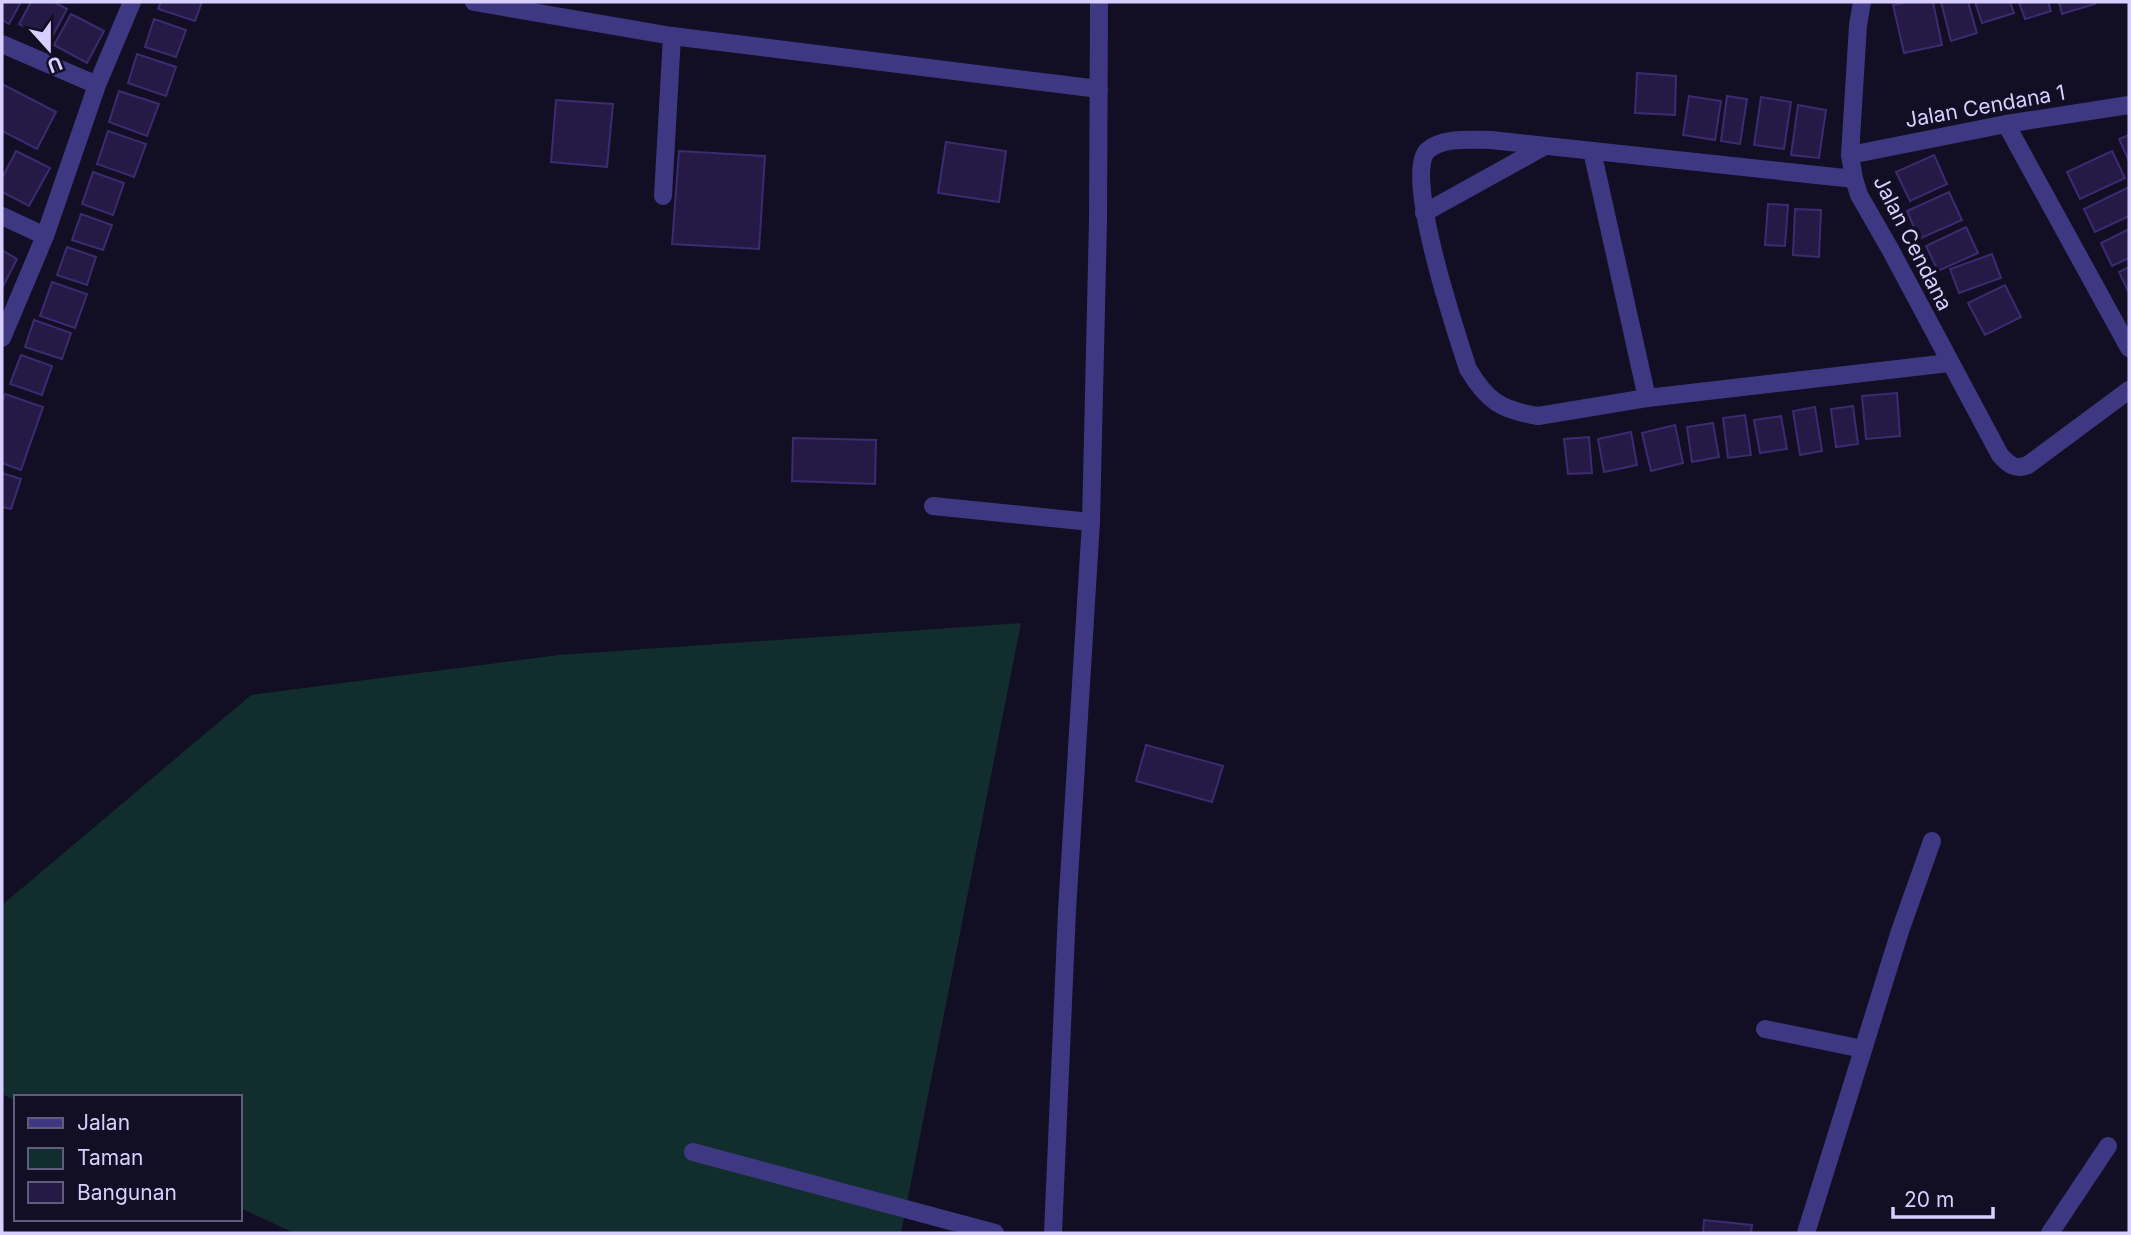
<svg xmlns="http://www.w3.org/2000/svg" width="2131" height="1235" font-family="Inter,sans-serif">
  <rect width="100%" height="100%" fill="#120e23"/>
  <path fill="#112d2d" d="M1021 623 901 1233H294L240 1208V1097H16V1101L2 1094V905L251 695 559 655Z"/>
  <g fill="#241a45" stroke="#3c2b71" stroke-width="2">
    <path d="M2 2H21L9 24 2 20Z"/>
    <path d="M31 2H54L67 9 50 41 19 24Z"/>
    <path d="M161 2H202L195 21 158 9Z"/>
    <path d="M1906 2H1933L1942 45 1904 53 1893 5Z"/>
    <path d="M1941 2H1968L1977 33 1951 41Z"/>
    <path d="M1975 2H2010L2014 13 1982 23Z"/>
    <path d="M2019 2H2048L2051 11 2025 19Z"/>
    <path d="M2059 2H2094L2095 4 2062 14Z"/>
    <path d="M71 14 104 31 87 63 54 45Z"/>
    <path d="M154 19 186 30 176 57 145 47Z"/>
    <path d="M137 54 176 67 166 96 128 83Z"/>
    <path d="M1637 73 1676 76 1675 115 1635 113Z"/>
    <path d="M2 84 56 112 37 149 2 131Z"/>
    <path d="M119 91 159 104 147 136 109 122Z"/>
    <path d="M1689 96 1721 101 1715 140 1683 135Z"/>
    <path d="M1727 96 1747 99 1740 144 1721 141Z"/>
    <path d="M1761 97 1791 102 1784 149 1754 145Z"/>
    <path d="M556 100 613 104 607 167 551 162Z"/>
    <path d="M1798 105 1826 110 1819 158 1791 155Z"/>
    <path d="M108 131 146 144 134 177 97 164Z"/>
    <path d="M2129 135V161L2119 139Z"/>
    <path d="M946 142 1006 151 999 202 938 193Z"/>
    <path d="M16 151 50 168 29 206 2 192V178Z"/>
    <path d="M679 151 765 156 759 249 672 244Z"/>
    <path d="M2112 151 2125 178 2080 199 2067 172Z"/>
    <path d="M1934 155 1947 184 1910 201 1896 172Z"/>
    <path d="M93 172 124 183 113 215 82 204Z"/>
    <path d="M2129 187V216L2095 232 2084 209Z"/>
    <path d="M1949 192 1962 220 1919 239 1907 211Z"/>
    <path d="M1768 204 1788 205 1785 246 1765 245Z"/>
    <path d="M1795 209 1821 210 1819 257 1793 255Z"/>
    <path d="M81 214 112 225 103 250 72 240Z"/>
    <path d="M1966 227 1978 253 1938 271 1926 246Z"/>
    <path d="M2129 229V258L2112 266 2101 243Z"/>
    <path d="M67 247 96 257 87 285 57 275Z"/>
    <path d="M2 250 17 259 2 288Z"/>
    <path d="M1992 254 2001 278 1959 293 1950 269Z"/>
    <path d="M2129 267V293L2119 272Z"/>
    <path d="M52 282 87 294 75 328 40 316Z"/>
    <path d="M2005 285 2021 317 1985 335 1968 303Z"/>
    <path d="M34 320 71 333 62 359 25 347Z"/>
    <path d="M21 355 52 366 42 395 10 384Z"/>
    <path d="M1897 393 1900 436 1866 439 1862 396Z"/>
    <path d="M5 394 43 407 21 470 2 463V402Z"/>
    <path d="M1853 406 1858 444 1836 447 1831 409Z"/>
    <path d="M1815 407 1822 451 1800 455 1793 411Z"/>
    <path d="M1745 415 1751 455 1728 458 1723 418Z"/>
    <path d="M1781 416 1787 449 1760 453 1754 420Z"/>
    <path d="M1713 423 1719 457 1692 462 1687 427Z"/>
    <path d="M1675 425 1683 463 1651 471 1642 433Z"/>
    <path d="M1631 432 1637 465 1604 472 1598 439Z"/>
    <path d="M1589 437 1592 473 1568 474 1564 439Z"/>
    <path d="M793 438 876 440 875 484 792 481Z"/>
    <path d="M2 473 21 479 11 509 2 507Z"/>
    <path d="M1146 745 1223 766 1212 802 1136 781Z"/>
    <path d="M1704 1220 1752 1225 1751 1233H1703Z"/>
  </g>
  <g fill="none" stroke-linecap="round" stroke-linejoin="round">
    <g stroke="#3e3883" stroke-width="18">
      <path d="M474 2 672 36 1099 89"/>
      <path d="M1862 2 1858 25 1850 155 1854 179 1859 195 1890 249 2000 455C2009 465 2015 470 2028 465L2129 390"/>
      <path d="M2 44 97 85"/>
      <path d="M2006 124 2129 348"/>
      <path d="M1592 151 1647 398"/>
      <path d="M1850 155 2006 124 2129 105"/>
      <path d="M1854 179 1491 140C1472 140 1443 137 1428 150 1402 172 1457 335 1468 369 1487 401 1501 410 1538 416L1647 398 1949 363"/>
      <path d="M663 196 672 36"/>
      <path d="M1424 213 1545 146"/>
      <path d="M2 216 45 236"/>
      <path d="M2 338 45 236 97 85 132 2"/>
      <path d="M933 506 1091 522"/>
      <path d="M1765 1029 1863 1049"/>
      <path d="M693 1152 995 1233"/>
      <path d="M1053 1233 1067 911 1091 522 1098 221 1099 2"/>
      <path d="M1806 1233 1900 931 1932 841"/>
      <path d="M2050 1233 2108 1146"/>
    </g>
  </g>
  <g text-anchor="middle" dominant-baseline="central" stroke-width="7" stroke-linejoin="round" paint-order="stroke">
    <g font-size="21" fill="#d7d0ff" stroke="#120e23">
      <text transform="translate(1985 106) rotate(-10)">Jalan Cendana 1</text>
      <text transform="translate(1913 243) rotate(63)">Jalan Cendana</text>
    </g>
  </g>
  <rect width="2131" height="1235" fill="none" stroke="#d7d0ff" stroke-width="7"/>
  <rect x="14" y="1095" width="228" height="126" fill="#120e23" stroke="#615c7b" stroke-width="2"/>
  <rect x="28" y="1118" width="35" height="10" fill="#3e3883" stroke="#615c7b" stroke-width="2"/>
  <text x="77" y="1130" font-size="21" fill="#d7d0ff">Jalan</text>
  <rect x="28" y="1148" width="35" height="21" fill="#112d2d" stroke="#615c7b" stroke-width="2"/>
  <text x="77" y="1165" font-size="21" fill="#d7d0ff">Taman</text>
  <rect x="28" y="1182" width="35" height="21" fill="#241a45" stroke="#615c7b" stroke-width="2"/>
  <text x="77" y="1200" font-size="21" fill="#d7d0ff">Bangunan</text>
  <g transform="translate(49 49) rotate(159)" stroke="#120e23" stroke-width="5" paint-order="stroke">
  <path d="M0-5L12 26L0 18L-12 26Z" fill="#d7d0ff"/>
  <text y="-10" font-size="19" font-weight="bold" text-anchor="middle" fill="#d7d0ff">U</text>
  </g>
  <path d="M1893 1207v10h100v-10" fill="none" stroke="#d7d0ff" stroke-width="3.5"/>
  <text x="1904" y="1207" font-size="21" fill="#d7d0ff" stroke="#120e23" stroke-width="5" paint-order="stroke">20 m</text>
</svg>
